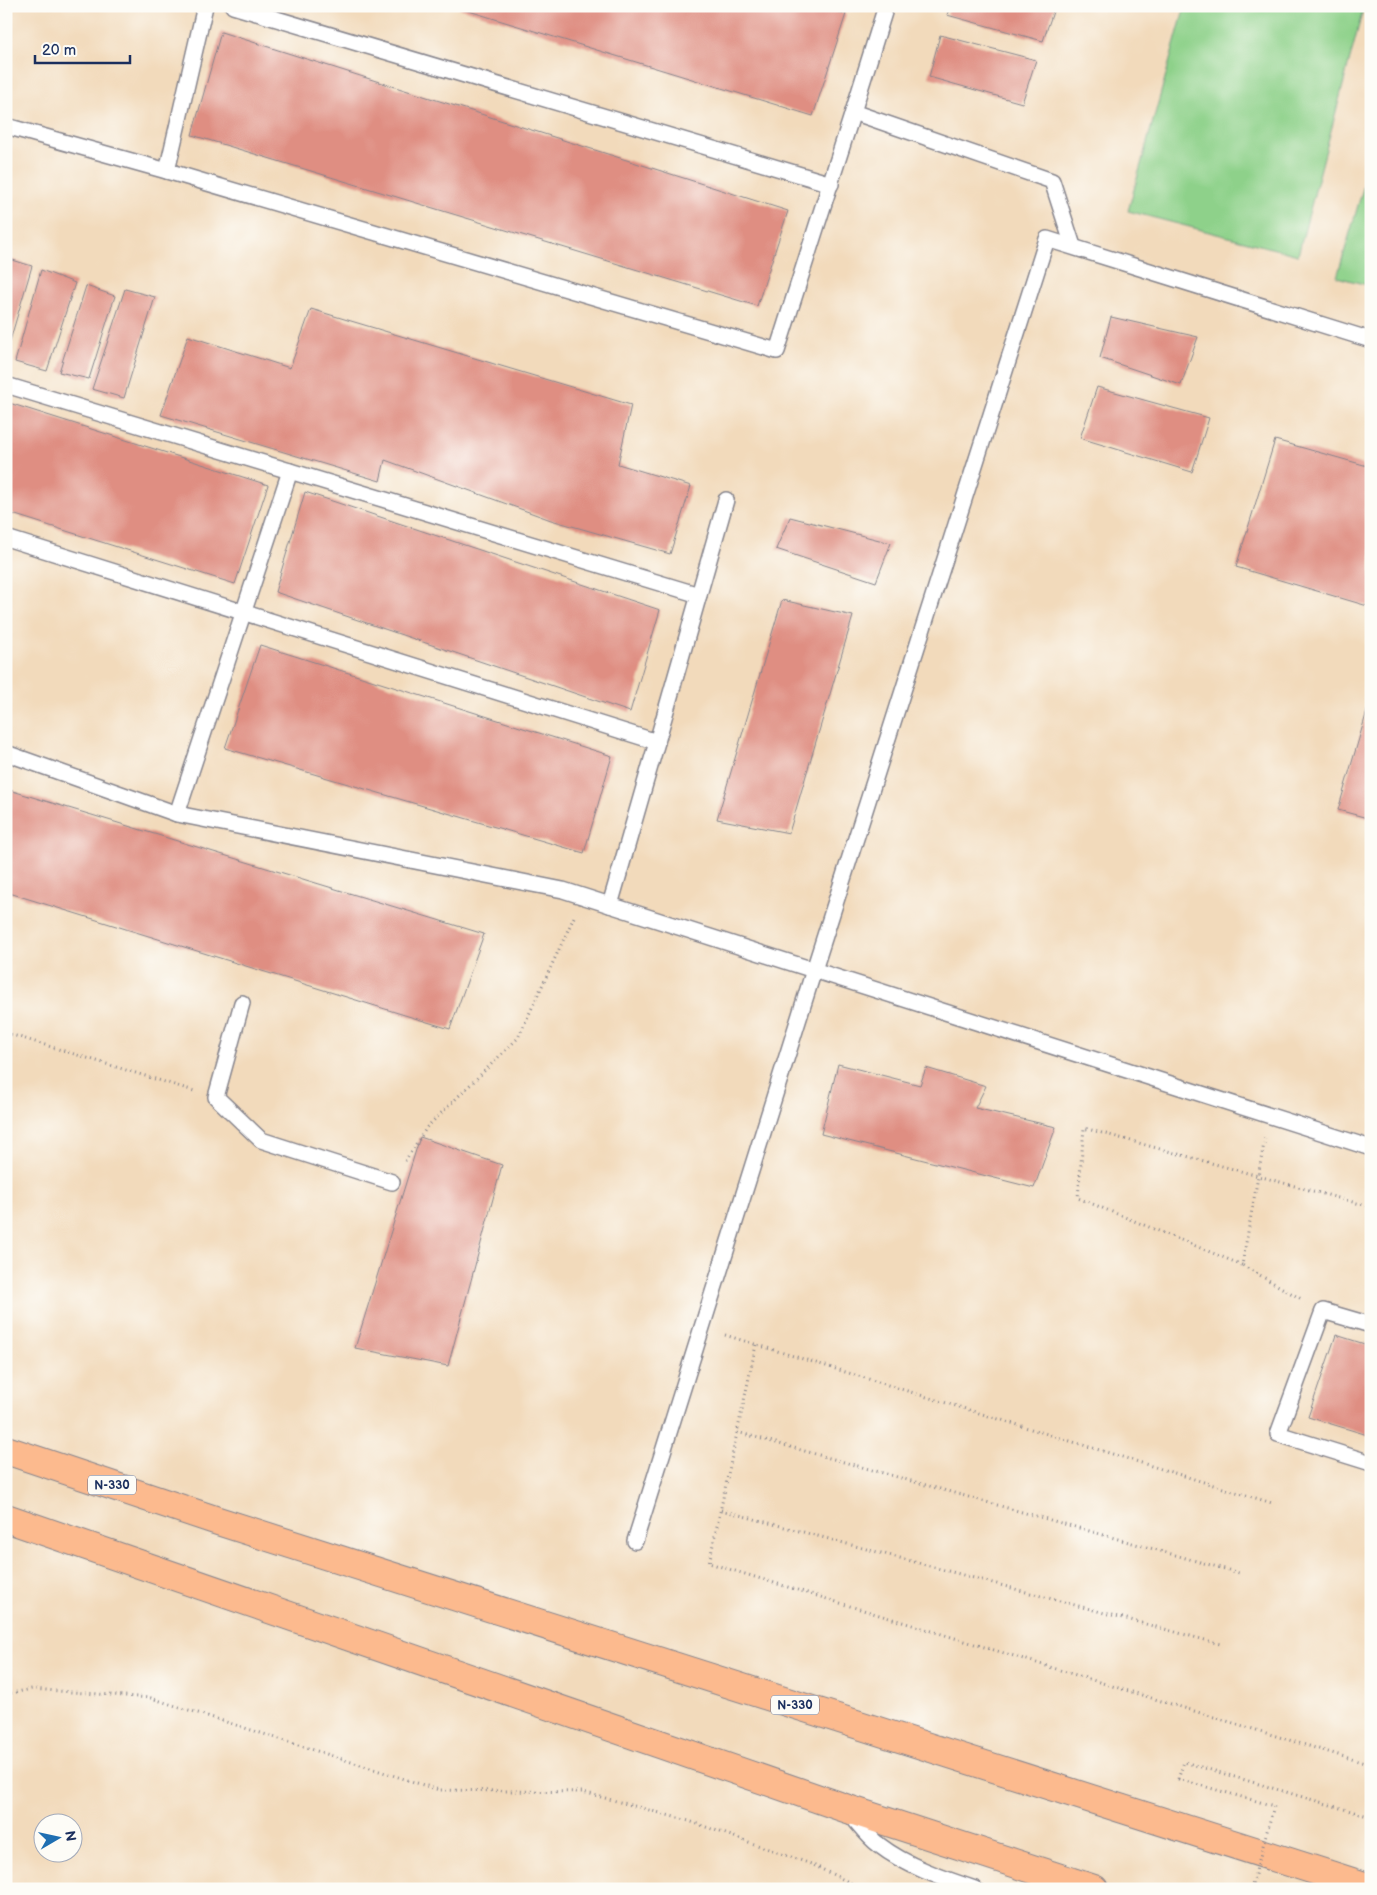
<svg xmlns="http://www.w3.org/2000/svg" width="1377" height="1895" font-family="'Balsamiq Sans',sans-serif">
  <rect width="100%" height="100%" fill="#fdfcf7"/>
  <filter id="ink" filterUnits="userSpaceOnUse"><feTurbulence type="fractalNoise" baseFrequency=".02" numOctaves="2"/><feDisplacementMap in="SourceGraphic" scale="10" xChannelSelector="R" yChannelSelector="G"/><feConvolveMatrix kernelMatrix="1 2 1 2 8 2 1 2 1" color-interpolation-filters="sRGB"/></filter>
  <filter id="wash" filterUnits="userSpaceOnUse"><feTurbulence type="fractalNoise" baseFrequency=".0096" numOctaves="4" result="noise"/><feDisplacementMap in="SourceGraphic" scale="20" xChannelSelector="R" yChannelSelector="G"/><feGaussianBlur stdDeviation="1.12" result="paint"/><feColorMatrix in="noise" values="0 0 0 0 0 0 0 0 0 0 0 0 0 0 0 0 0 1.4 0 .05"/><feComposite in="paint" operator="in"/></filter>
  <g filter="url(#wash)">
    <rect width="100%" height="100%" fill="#f2dabb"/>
    <g fill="#8ed18a" stroke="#548074">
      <path d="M1185 6H1364L1298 255 1128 211Z"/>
      <path d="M1366 178 1371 180V286L1337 277Z"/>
    </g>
    <g id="blocks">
      <g fill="#df8e82">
        <path d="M459 6H819L846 14 813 116 459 8Z"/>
        <path d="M950 6H1055L1043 41 947 15Z"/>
        <path d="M221 32 788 211 757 306 192 135Z"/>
        <path d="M940 35 1036 60 1022 103 929 77Z"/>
        <path d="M6 258 32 266 7 351H6Z"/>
        <path d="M41 270 75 283 47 371 15 362Z"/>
        <path d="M86 286 115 296 89 379 59 372Z"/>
        <path d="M125 289 155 297 124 398 92 389Z"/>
        <path d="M311 309 631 405 618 464 691 486 670 554 551 520 385 460 380 481 161 415 188 336 290 368Z"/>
        <path d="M1111 317 1198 337 1181 385 1100 358Z"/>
        <path d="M1097 387 1209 418 1192 472 1080 438Z"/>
        <path d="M6 402 268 485 235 584 6 512Z"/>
        <path d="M1275 440 1371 467V607L1236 567Z"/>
        <path d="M305 492 660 610 630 712 275 592Z"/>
        <path d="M790 517 891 543 876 582 776 549Z"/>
        <path d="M782 600 853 616 789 833 717 819Z"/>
        <path d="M260 645 612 756 584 853 225 748Z"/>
        <path d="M1370 701H1371V819L1338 810Z"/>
        <path d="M6 789 484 934 450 1029 6 892Z"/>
        <path d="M838 1064 920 1085 926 1068 986 1086 975 1108 1056 1127 1034 1188 821 1134Z"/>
        <path d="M420 1137 502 1165 448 1366 355 1348Z"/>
        <path d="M1336 1335 1371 1346V1436L1308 1417Z"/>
      </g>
    </g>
  </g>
  <g filter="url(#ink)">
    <use href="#blocks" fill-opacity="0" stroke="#86848c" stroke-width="1"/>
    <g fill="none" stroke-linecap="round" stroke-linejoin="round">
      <defs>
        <g id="service">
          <path d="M205 6 167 171 777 351 853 112 1052 181 1073 246"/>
          <path d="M233 6 831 184"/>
          <path d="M853 112 886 6"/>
          <path d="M6 126 167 171"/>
          <path d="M6 385 699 595"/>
          <path d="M6 538 657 742 610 905"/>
          <path d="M657 742 726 500"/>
          <path d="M6 753 177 814 563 890 1371 1148"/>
          <path d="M177 814 290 471"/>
          <path d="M242 1003 216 1097 261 1140 392 1182"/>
          <path d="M1371 1325 1323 1311 1278 1434 1371 1463"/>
          <path d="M635 1541 814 970 1047 239 1371 340"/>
          <path d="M849 1813C859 1824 867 1836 879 1845 906 1866 942 1878 975 1889"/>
        </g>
        <g id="trunk">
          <path d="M6 1450 218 1521 1371 1888"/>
          <path d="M6 1518 845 1808 1094 1889"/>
        </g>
      </defs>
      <use href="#service" stroke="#86848c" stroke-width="18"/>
      <use href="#trunk" stroke="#86848c" stroke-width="30"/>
      <g stroke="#86848c" stroke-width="3" stroke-dasharray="1 4" stroke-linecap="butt">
        <path d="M6 1033 194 1091"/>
        <path d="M1265 1138 1242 1265 1303 1300"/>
        <path d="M405 1161 427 1127 518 1038 574 917"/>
        <path d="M1242 1265 1078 1198 1084 1128 1371 1207"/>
        <path d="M725 1335 1272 1503"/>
        <path d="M756 1345 709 1563 1371 1765"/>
        <path d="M737 1432 1239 1573"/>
        <path d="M721 1510 1220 1644"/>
        <path d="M6 1694 32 1689 151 1698 439 1790 583 1792 689 1821 811 1864 863 1889"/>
        <path d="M1178 1779 1184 1762 1371 1817"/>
      </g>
      <use href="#service" stroke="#fff" stroke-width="15"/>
      <use href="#trunk" stroke="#fcba8e" stroke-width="28"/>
      <path stroke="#86848c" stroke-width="3" stroke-dasharray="1 4" stroke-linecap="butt" d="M1178 1779 1274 1806 1251 1889"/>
    </g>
  </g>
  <g text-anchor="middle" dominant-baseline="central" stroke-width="5" stroke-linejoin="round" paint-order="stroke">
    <g fill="#fdfcf7" stroke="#5f6c8c" stroke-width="1">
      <rect x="88" y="1475.5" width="48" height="19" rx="4"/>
      <rect x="771" y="1695.5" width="48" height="19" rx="4"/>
    </g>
    <g font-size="12" font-weight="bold" fill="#1b2f5e">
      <text x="112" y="1485">N-330</text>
      <text x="795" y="1705">N-330</text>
    </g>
  </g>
  <rect width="1377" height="1895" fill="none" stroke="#fdfcf7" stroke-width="25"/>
  <g transform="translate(58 1838) rotate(81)"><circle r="24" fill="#fdfcf7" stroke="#a3aaba"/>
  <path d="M0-4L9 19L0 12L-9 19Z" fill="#1f6fb2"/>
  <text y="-8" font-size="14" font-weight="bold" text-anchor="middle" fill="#1b2f5e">N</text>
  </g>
  <path d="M35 55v8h95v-8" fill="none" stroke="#1b2f5e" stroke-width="2.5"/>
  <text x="42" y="55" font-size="15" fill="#1b2f5e" stroke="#fdfcf7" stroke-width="4" paint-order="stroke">20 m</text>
</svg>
